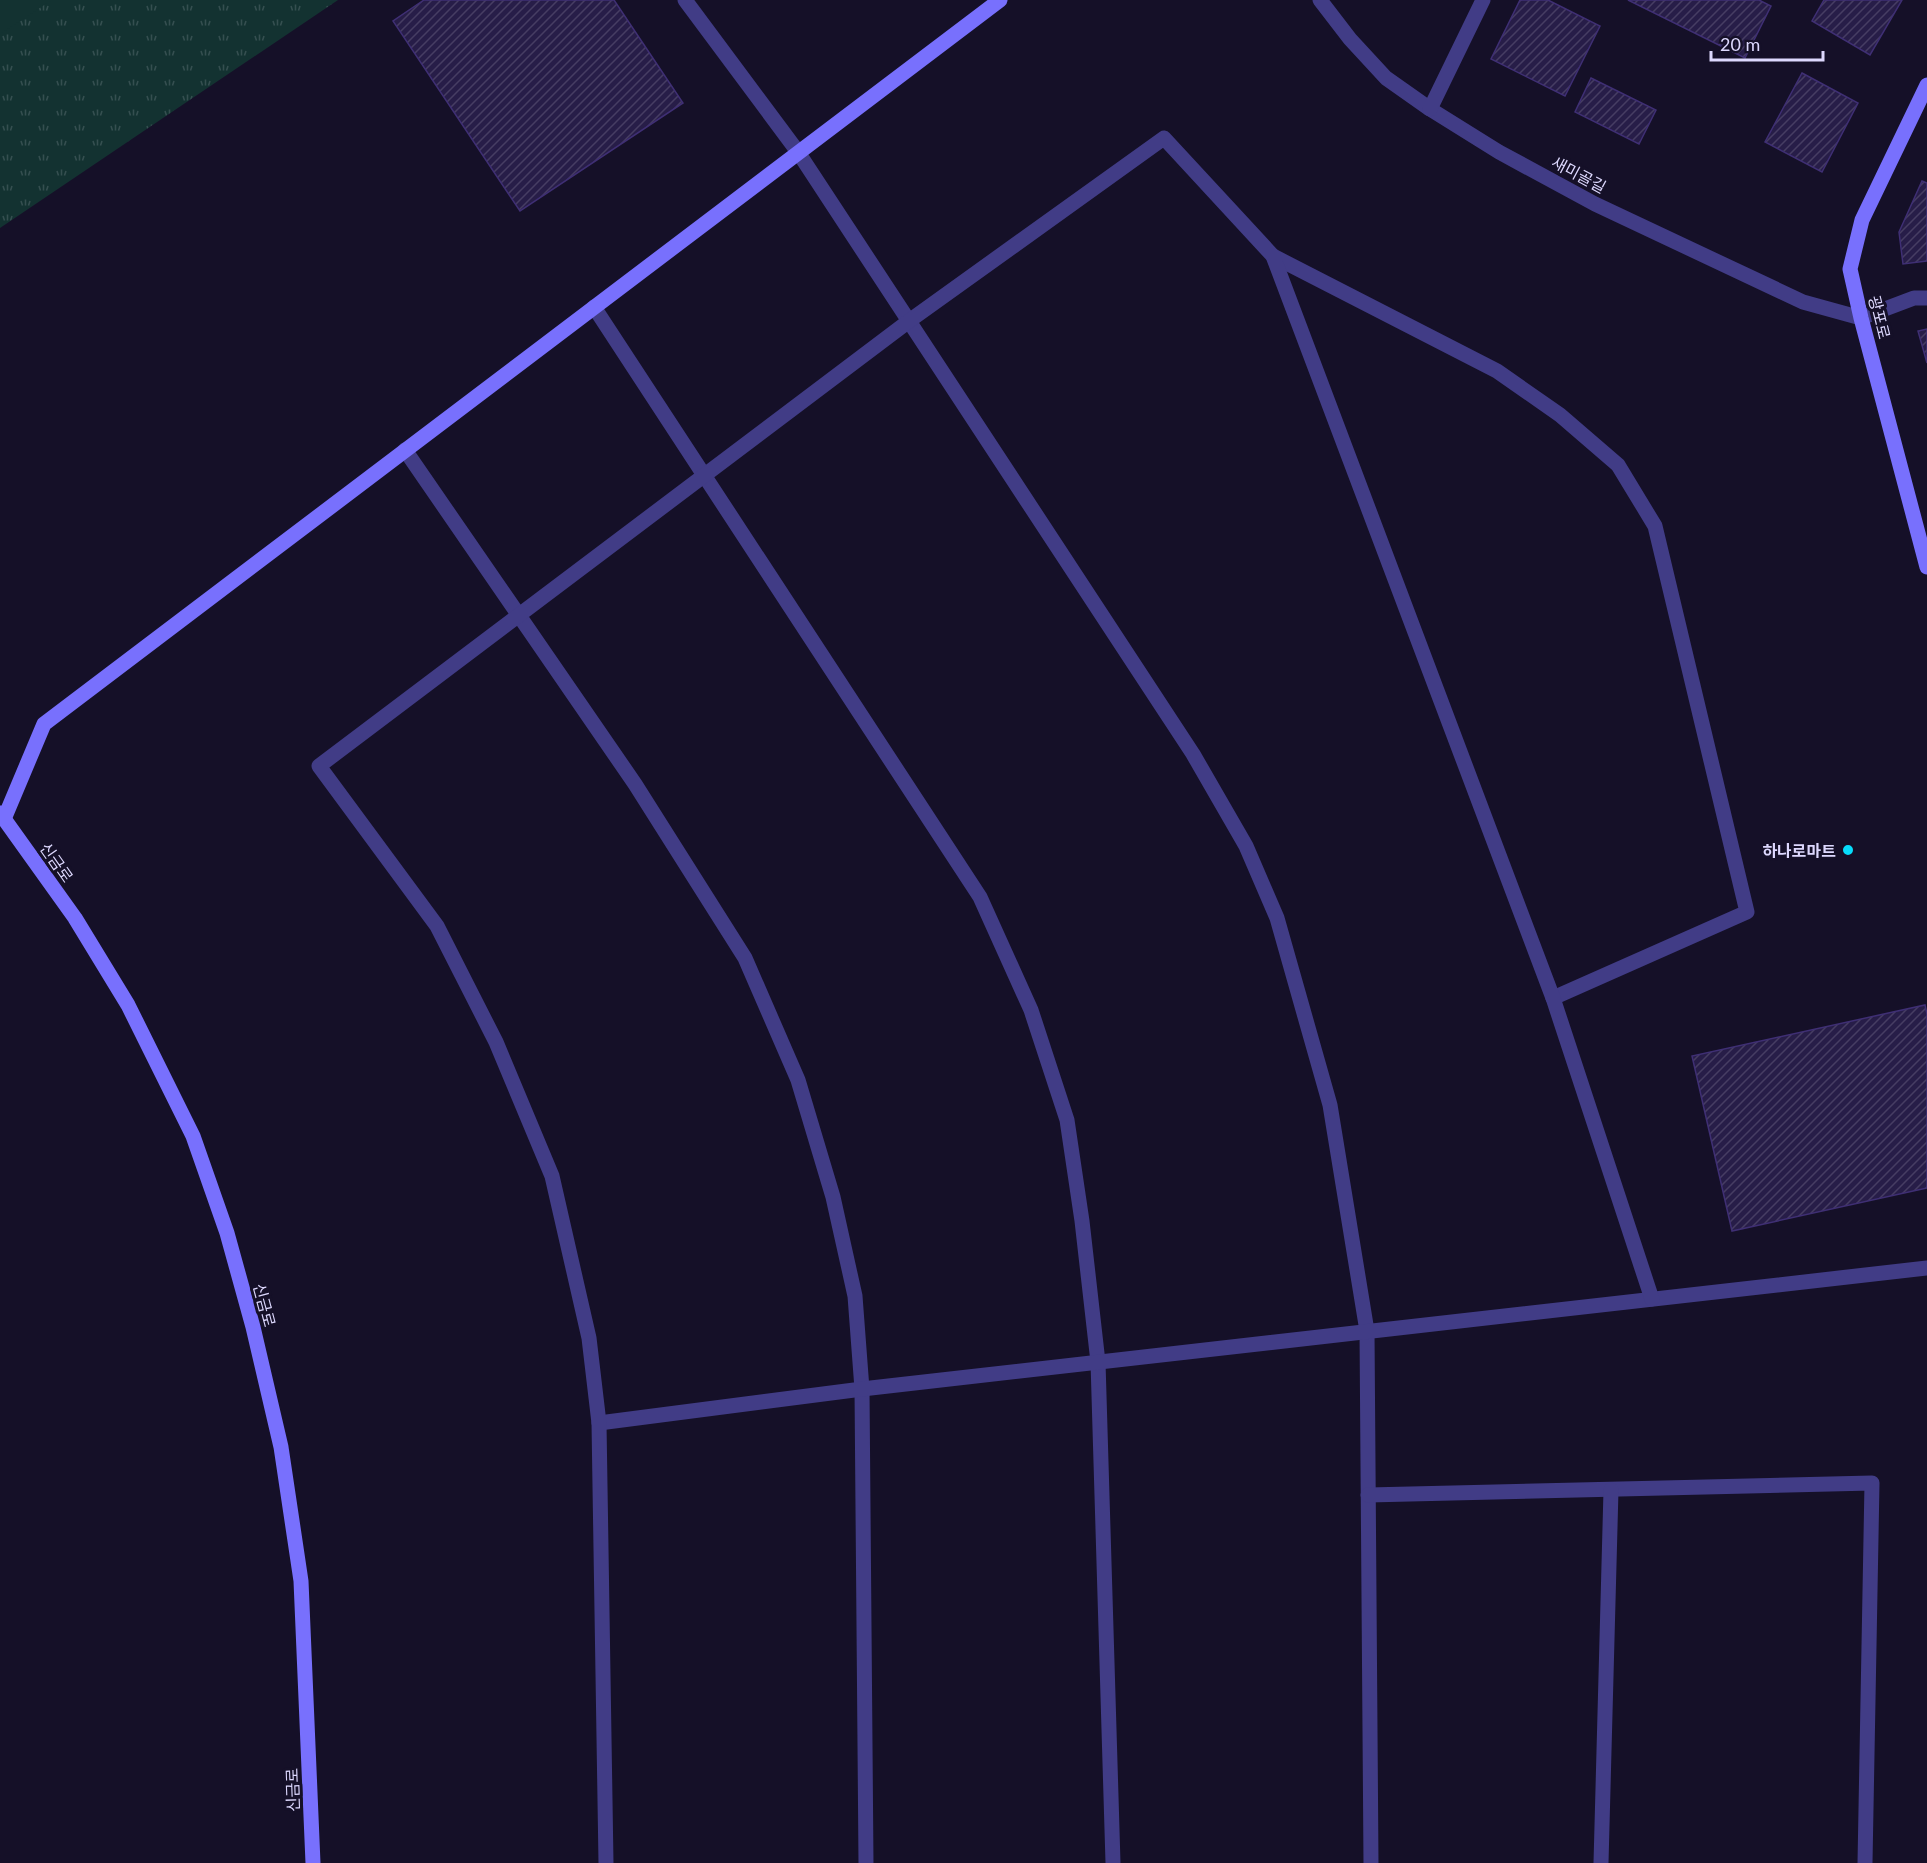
<svg xmlns="http://www.w3.org/2000/svg" width="1927" height="1863" font-family="Lato,'Noto Sans KR',sans-serif">
  <defs>
    <pattern id="park-tufts" width="24" height="20" patternUnits="userSpaceOnUse" patternTransform="scale(1.5)"><rect width="24" height="20" fill="#133231"/><path d="M3 7l-1-3M5 7V3M7 7l1-3M15 17l-1-3M17 17v-4M19 17l1-3" fill="none" stroke="#354f50"/></pattern>
    <pattern id="building-hatch" width="6" height="6" patternUnits="userSpaceOnUse" patternTransform="scale(1.5)"><rect width="6" height="6" fill="#271d48"/><path d="M-1 1l2-2M0 6l6-6M5 7l2-2" fill="none" stroke="#463d63"/></pattern>
  </defs>
  <rect width="100%" height="100%" fill="#151028"/>
  <path fill="url(#park-tufts)" d="M0 0H338L0 228Z"/>
  <path fill="#133231" d="M0 0H52L0 34Z"/>
  <g fill="url(#building-hatch)" stroke="#3f2f74" stroke-width="1.5">
    <path d="M424 0H614L683 103 520 211 393 21Z"/>
    <path d="M1520 0H1548L1600 26 1565 96 1491 59Z"/>
    <path d="M1628 0H1759L1771 6 1745 58Z"/>
    <path d="M1824 0H1902L1870 55 1812 21Z"/>
    <path d="M1802 73 1858 103 1822 172 1765 142Z"/>
    <path d="M1591 78 1656 110 1639 144 1575 112Z"/>
    <path d="M1922 181 1927 183V261L1903 264 1899 232Z"/>
    <path d="M1927 329V363L1918 331Z"/>
    <path d="M1925 1005 1927 1014V1188L1732 1231 1692 1056Z"/>
  </g>
  <g fill="none" stroke-linecap="round" stroke-linejoin="round">
    <path stroke="#413c86" stroke-width="15" d="M685 0 798 152"/>
    <g stroke="#413c86" stroke-width="15">
      <path d="M1320 0 1350 39 1386 78 1430 109 1499 152 1595 204 1803 302 1861 318 1914 298H1927"/>
      <path d="M1430 109 1483 0"/>
      <path d="M798 152 1193 754 1246 846 1277 918 1330 1105 1367 1331 1371 1863"/>
      <path d="M1273 256 1497 371 1560 415 1618 465 1655 526 1747 912 1553 998"/>
      <path d="M594 307 980 897 1031 1010 1067 1120 1082 1221 1098 1362 1113 1863"/>
      <path d="M405 450 635 784 745 958 798 1080 833 1197 855 1296 862 1389 866 1863"/>
      <path d="M599 1423 862 1389 1927 1268"/>
      <path d="M1368 1495 1872 1483 1865 1863"/>
      <path d="M606 1863 599 1423 589 1338 552 1176 496 1042 437 926 319 766 909 321 1164 138 1273 256 1553 998 1652 1299"/>
      <path d="M1601 1863 1611 1490"/>
    </g>
    <g stroke="#7870fd" stroke-width="15">
      <path d="M1927 85 1862 220 1850 269 1861 318 1927 567"/>
      <path d="M0 813 75 918 128 1005 193 1136 227 1233 253 1327 281 1447 301 1581 313 1863"/>
      <path d="M4 819 44 724 1000 0"/>
    </g>
  </g>
  <circle fill="#07dcfb" stroke="#151028" stroke-width="2" cx="1848" cy="850" r="6"/>
  <g text-anchor="middle" dominant-baseline="central" stroke-width="6" stroke-linejoin="round" paint-order="stroke">
    <g font-size="16" fill="#ddd8fe" stroke="#151028">
      <text transform="translate(1579 174) rotate(28)">새미골길</text>
      <text transform="translate(1880 317) rotate(76)">광포로</text>
      <text transform="translate(57 862) rotate(55)">신금로</text>
      <text transform="translate(265 1305) rotate(75)">신금로</text>
      <text transform="translate(292 1790) rotate(-92)">신금로</text>
    </g>
    <g font-size="16" font-weight="bold" fill="#ddd8fe" stroke="#151028" text-anchor="end">
      <text x="1836" y="850">하나로마트</text>
    </g>
  </g>
  <path d="M1711 51v9h112v-9" fill="none" stroke="#ddd8fe" stroke-width="3"/>
  <text x="1720" y="51" font-size="18" fill="#ddd8fe" stroke="#151028" stroke-width="4.5" paint-order="stroke">20 m</text>
</svg>
